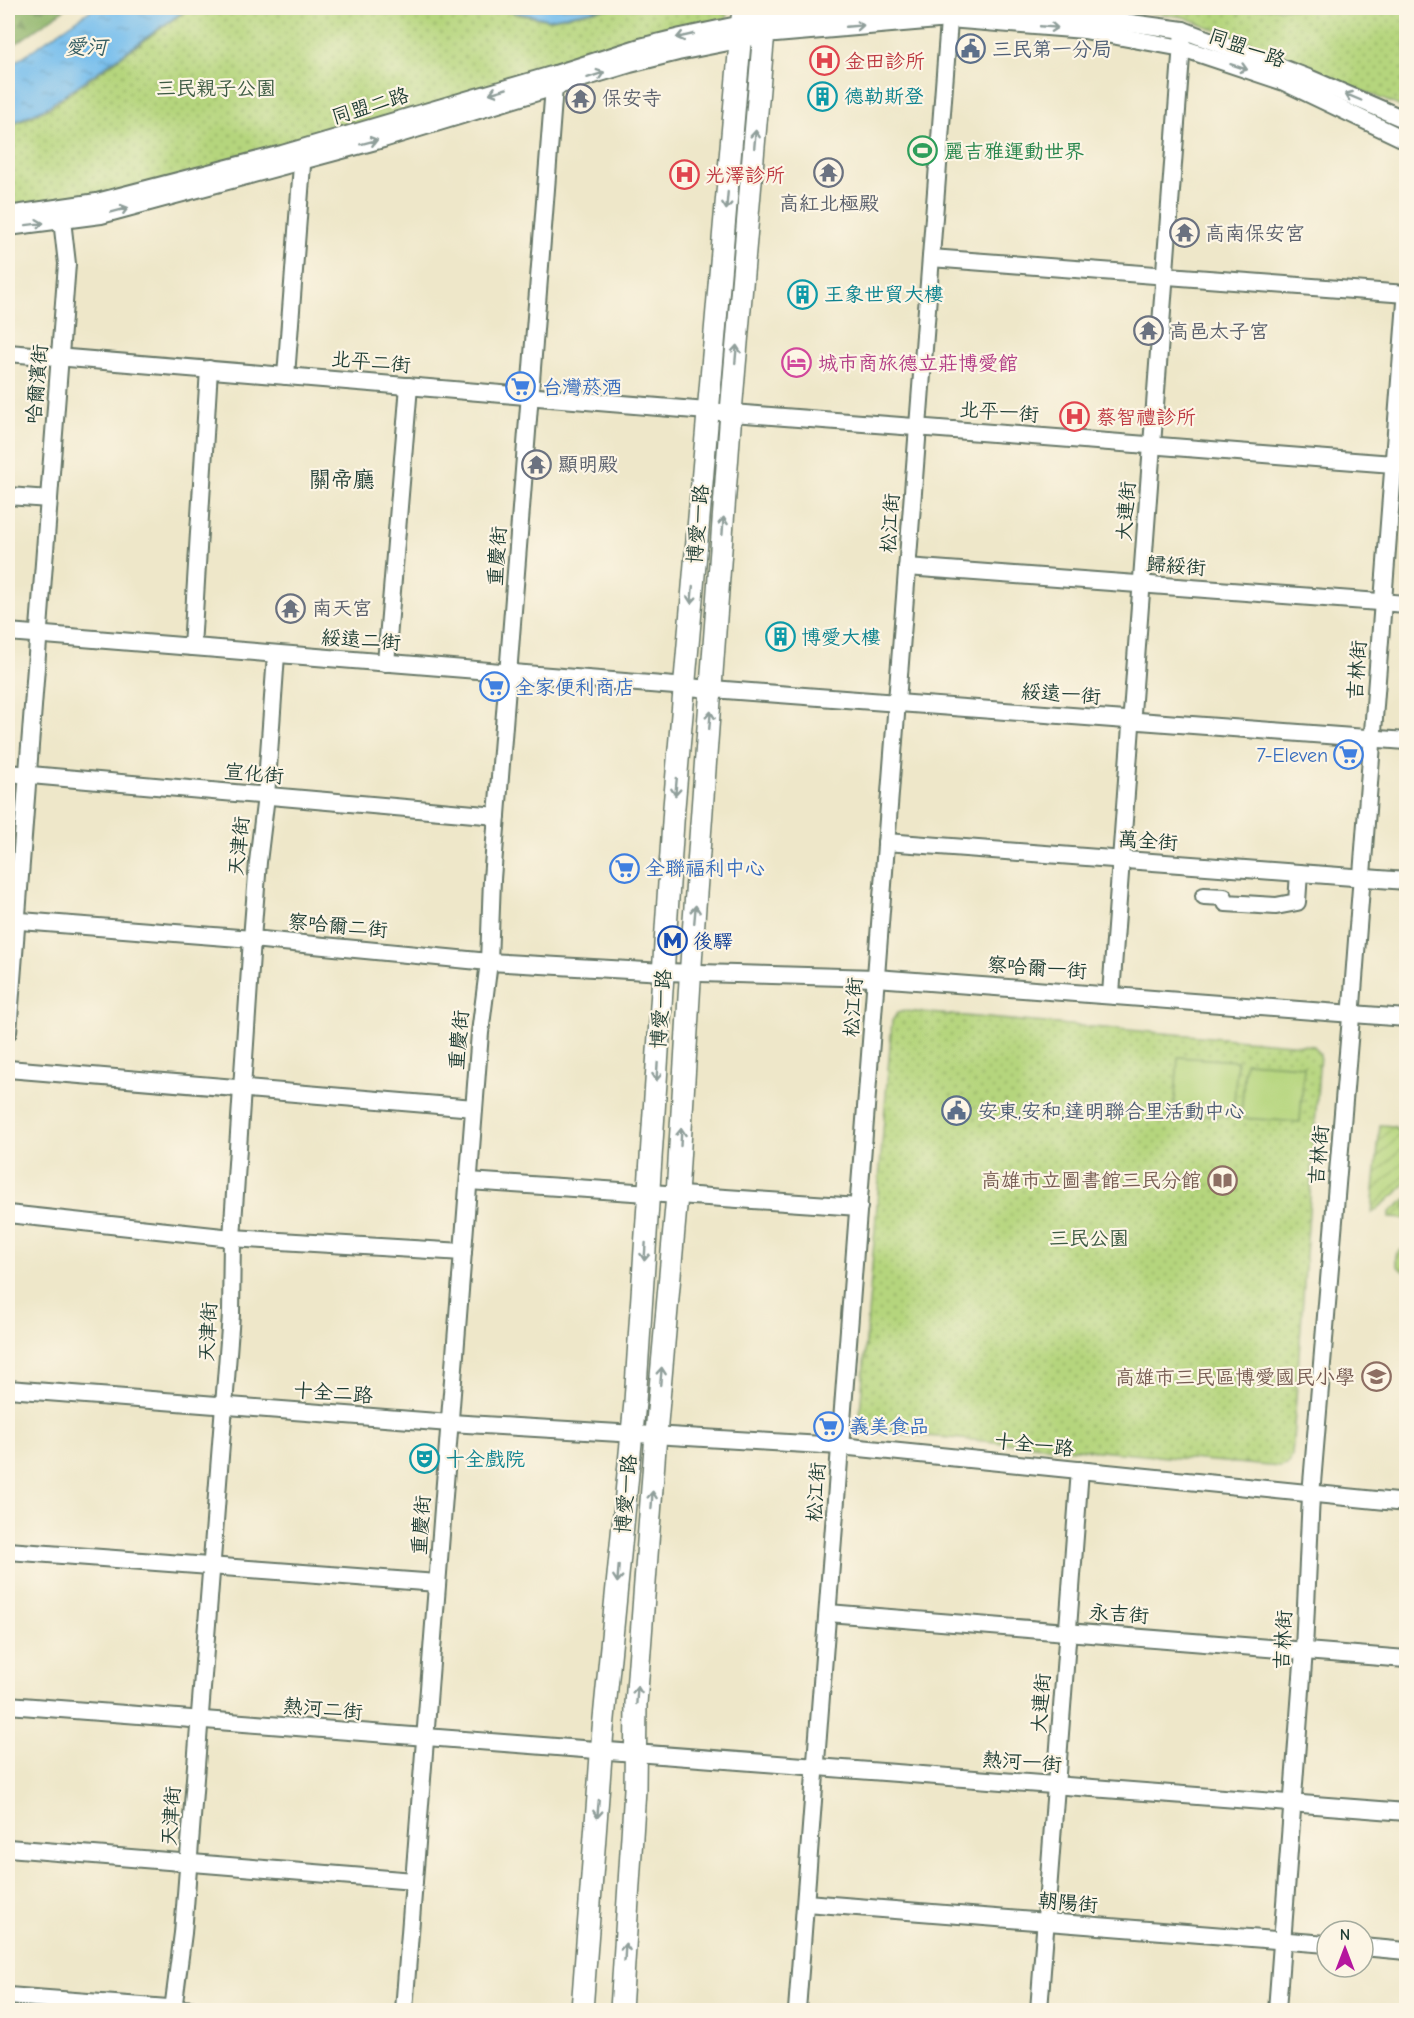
<svg xmlns="http://www.w3.org/2000/svg" width="1414" height="2018" font-family="'Comic Neue','LXGW WenKai TC',sans-serif">
  <defs>
    <pattern id="grass-dots" width="8" height="8" patternUnits="userSpaceOnUse" patternTransform="scale(1.5)"><rect width="8" height="8" fill="#b5d57d"/><path d="M2 2h.1M6 6h.1" fill="none" stroke="#93ae67" stroke-width="1.8" stroke-linecap="round"/></pattern>
    <pattern id="forest-firs" width="22" height="20" patternUnits="userSpaceOnUse" patternTransform="scale(1.5)"><rect width="22" height="20" fill="#90b66c"/><path d="M5 1l3.5 6h-7zM16 11l3.5 6h-7z" fill="#75955a"/></pattern>
    <pattern id="garden-furrows" width="10" height="10" patternUnits="userSpaceOnUse" patternTransform="scale(1.5)"><rect width="10" height="10" fill="#b5d57d"/><path d="M-1 1l2-2M0 10L10 0M9 11l2-2" fill="none" stroke="#93ae67"/></pattern>
    <pattern id="water-ripples" width="26" height="14" patternUnits="userSpaceOnUse" patternTransform="scale(1.5)"><rect width="26" height="14" fill="#75bded"/><path d="M2 4q2-2 4 0t4 0M15 11q2-2 4 0t4 0" fill="none" stroke="#5f9bc1"/></pattern>
  </defs>
  <rect width="100%" height="100%" fill="#fcf5e5"/>
  <filter id="ink" filterUnits="userSpaceOnUse"><feTurbulence type="fractalNoise" baseFrequency=".0167" numOctaves="2"/><feDisplacementMap in="SourceGraphic" scale="12" xChannelSelector="R" yChannelSelector="G"/><feConvolveMatrix kernelMatrix="1 2 1 2 8 2 1 2 1" color-interpolation-filters="sRGB"/></filter>
  <filter id="wash" filterUnits="userSpaceOnUse"><feTurbulence type="fractalNoise" baseFrequency=".008" numOctaves="4" result="noise"/><feDisplacementMap in="SourceGraphic" scale="24" xChannelSelector="R" yChannelSelector="G"/><feGaussianBlur stdDeviation="1.35" result="paint"/><feColorMatrix in="noise" values="0 0 0 0 0 0 0 0 0 0 0 0 0 0 0 0 0 1.4 0 .05"/><feComposite in="paint" operator="in"/></filter>
  <g filter="url(#wash)">
    <rect width="100%" height="100%" fill="#eee7c9"/>
    <g fill="url(#grass-dots)" stroke="#6a8958" stroke-width="1.5">
      <path d="M190 8H504L515 14 548 20 611 8H727V22L238 165 8 215V127L48 109Z"/>
      <path d="M1108 8H1406V109L1184 17Z"/>
      <path d="M905 1011 1314 1046 1320 1054 1292 1455 1289 1464 1281 1467 870 1431 861 1425 860 1413 892 1021 897 1013Z"/>
    </g>
    <path fill="url(#forest-firs)" stroke="#587a50" stroke-width="1.5" d="M8 8H66L18 42 8 46Z"/>
    <g fill="url(#garden-furrows)" stroke="#6a8958" stroke-width="1.5">
      <path d="M1380 1125 1394 1126 1406 1140V1182L1397 1193 1372 1213Z"/>
      <path d="M1406 1199V1219L1390 1218V1212Z"/>
      <path d="M1406 1247V1272C1397 1269 1394 1262 1397 1253Z"/>
    </g>
    <g fill="#b5d57d" stroke="#6a8958" stroke-width="1.5">
      <path d="M1178 1057 1237 1061 1233 1117 1174 1113Z"/>
      <path d="M1245 1062 1304 1066 1300 1122 1241 1118Z"/>
    </g>
    <g fill="url(#water-ripples)" stroke="#4a7d90" stroke-width="1.5">
      <path d="M94 8H188L47 107 8 125V67Z"/>
      <path d="M506 8H606L548 19 515 12Z"/>
    </g>
  </g>
  <g filter="url(#ink)">
    <g fill="none" stroke-linecap="round" stroke-linejoin="round">
      <defs>
        <g id="minor">
          <path d="M988 8 1086 17 1183 30 1311 79 1406 120"/>
          <path d="M8 215 97 202 282 154 555 74 640 47 681 37 742 24 912 8"/>
          <path d="M8 227 101 215 383 139 630 64 678 52 764 35 949 19 1084 30 1182 48 1284 82 1406 140"/>
          <path d="M931 258 1406 294"/>
          <path d="M8 353 707 411 1406 465"/>
          <path d="M286 376 303 152"/>
          <path d="M8 496 49 499"/>
          <path d="M907 567 1406 604"/>
          <path d="M8 632 712 689 1406 741"/>
          <path d="M192 647 209 369"/>
          <path d="M386 663 409 386"/>
          <path d="M8 773 497 816"/>
          <path d="M886 842 1406 881"/>
          <path d="M1204 896 1224 897 1226 903 1276 906 1297 902 1299 873"/>
          <path d="M8 920 252 939 489 962 664 972 876 978 1406 1018"/>
          <path d="M1111 994 1183 30"/>
          <path d="M8 1032 67 264 61 211"/>
          <path d="M8 1069 474 1108"/>
          <path d="M469 1181 859 1207"/>
          <path d="M8 1214 232 1238 463 1252"/>
          <path d="M8 1389 450 1423 840 1446 1406 1503"/>
          <path d="M8 1551 437 1583"/>
          <path d="M828 1613 1406 1659"/>
          <path d="M8 1705 1406 1812"/>
          <path d="M8 1848 414 1881"/>
          <path d="M806 1903 1327 1944"/>
          <path d="M1363 1947 1406 1951"/>
          <path d="M8 1996 195 2010"/>
          <path d="M173 2010 183 1933 231 1315 232 1238 252 939 258 862 266 796 276 655"/>
          <path d="M404 2010 480 1033 489 962 492 879 555 74"/>
          <path d="M797 2010 950 8"/>
          <path d="M1039 2010 1080 1470"/>
          <path d="M1277 2010 1304 1650 1311 1495 1352 1005 1406 302"/>
        </g>
        <g id="major">
          <path d="M582 2010 603 1729 635 1402 674 807 743 8"/>
          <path d="M621 2010 635 1789 636 1704 656 1434 677 1195 692 948 731 412 766 8"/>
        </g>
      </defs>
      <use href="#minor" stroke="#677868" stroke-width="20"/>
      <use href="#major" stroke="#677868" stroke-width="24"/>
      <use href="#minor" stroke="#fff" stroke-width="16"/>
      <use href="#major" stroke="#fff" stroke-width="21"/>
    </g>
    <defs><path id="oneway-shaft" d="M-6 0H5M1.5-3L5.5 0L1.5 3" fill="none" stroke-width="1.6" stroke-linecap="round" stroke-linejoin="round" transform="scale(1.5)"/></defs>
    <g stroke="#8f9e9a">
      <use href="#oneway-shaft" transform="translate(855 26) rotate(-5)"/>
      <use href="#oneway-shaft" transform="translate(1049 27) rotate(5)"/>
      <use href="#oneway-shaft" transform="translate(685 36) rotate(167)"/>
      <use href="#oneway-shaft" transform="translate(1239 67) rotate(18)"/>
      <use href="#oneway-shaft" transform="translate(596 75) rotate(-18)"/>
      <use href="#oneway-shaft" transform="translate(498 91) rotate(164)"/>
      <use href="#oneway-shaft" transform="translate(1353 97) rotate(-157)"/>
      <use href="#oneway-shaft" transform="translate(755 139) rotate(-85)"/>
      <use href="#oneway-shaft" transform="translate(369 142) rotate(-15)"/>
      <use href="#oneway-shaft" transform="translate(727 201) rotate(95)"/>
      <use href="#oneway-shaft" transform="translate(120 210) rotate(-15)"/>
      <use href="#oneway-shaft" transform="translate(35 224) rotate(-7)"/>
      <use href="#oneway-shaft" transform="translate(736 354) rotate(-85)"/>
      <use href="#oneway-shaft" transform="translate(723 526) rotate(-86)"/>
      <use href="#oneway-shaft" transform="translate(692 595) rotate(95)"/>
      <use href="#oneway-shaft" transform="translate(710 720) rotate(-85)"/>
      <use href="#oneway-shaft" transform="translate(676 787) rotate(95)"/>
      <use href="#oneway-shaft" transform="translate(695 914) rotate(-85)"/>
      <use href="#oneway-shaft" transform="translate(657 1072) rotate(94)"/>
      <use href="#oneway-shaft" transform="translate(681 1137) rotate(-87)"/>
      <use href="#oneway-shaft" transform="translate(645 1252) rotate(94)"/>
      <use href="#oneway-shaft" transform="translate(661 1376) rotate(-85)"/>
      <use href="#oneway-shaft" transform="translate(652 1500) rotate(-86)"/>
      <use href="#oneway-shaft" transform="translate(618 1574) rotate(95)"/>
      <use href="#oneway-shaft" transform="translate(637 1695) rotate(-86)"/>
      <use href="#oneway-shaft" transform="translate(598 1809) rotate(95)"/>
      <use href="#oneway-shaft" transform="translate(625 1952) rotate(-87)"/>
    </g>
  </g>
  <defs>
    <symbol id="civic-ring" viewBox="-11 -11 22 22"><circle r="9.5" fill="#fcf5e5" stroke="#5c6f8a" stroke-width="1.5"/><path d="M-.6-6.5H3V-4.5H.6V-3L4-1V1h2V6H-6V1h2V-1L-.6-3ZM-1.2 2.5V6h2.4V2.5Z" fill="#5c6f8a"/></symbol>
    <symbol id="hospital-ring" viewBox="-11 -11 22 22"><circle r="9.5" fill="#fcf5e5" stroke="#e0444e" stroke-width="1.5"/><path d="M-5-5h3v3.5h4V-5h3V5h-3V1.5h-4V5h-3Z" fill="#e0444e"/></symbol>
    <symbol id="building-ring" viewBox="-11 -11 22 22"><circle r="9.5" fill="#fcf5e5" stroke="#0f9aa8" stroke-width="1.5"/><path d="M-4-6H4V6H1V3H-1V6H-4ZM-2.5-4.3h1.7v1.8h-1.7ZM.8-4.3h1.7v1.8H.8ZM-2.5-1h1.7V.8h-1.7ZM.8-1h1.7V.8H.8Z" fill="#0f9aa8"/></symbol>
    <symbol id="temple-ring" viewBox="-11 -11 22 22"><circle r="9.5" fill="#fcf5e5" stroke="#6b7280" stroke-width="1.5"/><path d="M0-6L5-2H3V0L6.5 2.5H4V6H1.5V3h-3V6H-4V2.5H-6.5L-3 0V-2H-5Z" fill="#6b7280"/></symbol>
    <symbol id="stadium-ring" viewBox="-11 -11 22 22"><circle r="9.5" fill="#fcf5e5" stroke="#2e9e5b" stroke-width="1.5"/><path d="M0-5a6.5 5 0 1 0 0 10a6.5 5 0 1 0 0-10ZM-3.5-1.8h7v3.6h-7Z" fill="#2e9e5b"/></symbol>
    <symbol id="hotel-ring" viewBox="-11 -11 22 22"><circle r="9.5" fill="#fcf5e5" stroke="#d1479c" stroke-width="1.5"/><path d="M-6-4.5h1.5V1H6V5H4.5V3h-9V5H-6ZM-4 0a1.8 1.8 0 1 1 3.6 0ZM.5 0V-2.5h3Q6-2.5 6 0Z" fill="#d1479c"/></symbol>
    <symbol id="supermarket-ring" viewBox="-11 -11 22 22"><circle r="9.5" fill="#fcf5e5" stroke="#3f7fe0" stroke-width="1.5"/><path d="M-6-5.5h2.5l.6 2H6L4.5 2H-2.5L-4.4-4H-6ZM-1.5 3.2a1.3 1.3 0 1 0 .1 0ZM3 3.2a1.3 1.3 0 1 0 .1 0Z" fill="#3f7fe0"/></symbol>
    <symbol id="metro-ring" viewBox="-11 -11 22 22"><circle r="9.5" fill="#fcf5e5" stroke="#1a4fb4" stroke-width="1.5"/><path d="M-5.5 5V-5H-3L0 0L3-5H5.5V5H3V-.5L0 4L-3-.5V5Z" fill="#1a4fb4"/></symbol>
    <symbol id="library-ring" viewBox="-11 -11 22 22"><circle r="9.5" fill="#fcf5e5" stroke="#8d6e63" stroke-width="1.5"/><path d="M-6-4Q-3-5.5-.7-3.5V5Q-3 3-6 4ZM6-4Q3-5.5 .7-3.5V5Q3 3 6 4Z" fill="#8d6e63"/></symbol>
    <symbol id="school-ring" viewBox="-11 -11 22 22"><circle r="9.5" fill="#fcf5e5" stroke="#8d6e63" stroke-width="1.5"/><path d="M0-5L7-2L0 1L-7-2ZM-4 1L0 2.5L4 1V4Q0 6-4 4Z" fill="#8d6e63"/></symbol>
    <symbol id="theatre-ring" viewBox="-11 -11 22 22"><circle r="9.5" fill="#fcf5e5" stroke="#0f9aa8" stroke-width="1.5"/><path d="M-5-5.5Q0-4 5-5.5V0Q5 5 0 6Q-5 5-5 0ZM-3.3-2.5H-1v1.5H-3.3ZM1-2.5H3.3v1.5H1ZM-2.8 1Q0 5.5 2.8 1Z" fill="#0f9aa8"/></symbol>
  </defs>
  <g fill-rule="evenodd">
    <use href="#civic-ring" x="954" y="32" width="33" height="33"/>
    <use href="#hospital-ring" x="808" y="44" width="33" height="33"/>
    <use href="#building-ring" x="806" y="80" width="33" height="33"/>
    <use href="#temple-ring" x="564" y="82" width="33" height="33"/>
    <use href="#stadium-ring" x="906" y="134" width="33" height="33"/>
    <use href="#temple-ring" x="812" y="156" width="33" height="33"/>
    <use href="#hospital-ring" x="668" y="158" width="33" height="33"/>
    <use href="#temple-ring" x="1168" y="216" width="33" height="33"/>
    <use href="#building-ring" x="786" y="278" width="33" height="33"/>
    <use href="#temple-ring" x="1132" y="314" width="33" height="33"/>
    <use href="#hotel-ring" x="780" y="346" width="33" height="33"/>
    <use href="#supermarket-ring" x="504" y="370" width="33" height="33"/>
    <use href="#hospital-ring" x="1058" y="400" width="33" height="33"/>
    <use href="#temple-ring" x="520" y="448" width="33" height="33"/>
    <use href="#temple-ring" x="274" y="592" width="33" height="33"/>
    <use href="#building-ring" x="764" y="620" width="33" height="33"/>
    <use href="#supermarket-ring" x="478" y="670" width="33" height="33"/>
    <use href="#supermarket-ring" x="1332" y="738" width="33" height="33"/>
    <use href="#supermarket-ring" x="608" y="852" width="33" height="33"/>
    <use href="#metro-ring" x="656" y="924" width="33" height="33"/>
    <use href="#civic-ring" x="940" y="1094" width="33" height="33"/>
    <use href="#library-ring" x="1206" y="1164" width="33" height="33"/>
    <use href="#school-ring" x="1360" y="1360" width="33" height="33"/>
    <use href="#supermarket-ring" x="812" y="1410" width="33" height="33"/>
    <use href="#theatre-ring" x="408" y="1442" width="33" height="33"/>
  </g>
  <g text-anchor="middle" dominant-baseline="central" stroke-width="4.5" stroke-linejoin="round" paint-order="stroke">
    <g font-size="20" fill="#1f3d34" stroke="#fcf5e5">
      <text transform="translate(1247 48) rotate(19)">同盟一路</text>
      <text transform="translate(370 106) rotate(-17)">同盟二路</text>
      <text transform="translate(371 362) rotate(5)">北平二街</text>
      <text transform="translate(37 384) rotate(-85)">哈爾濱街</text>
      <text transform="translate(999 412) rotate(4)">北平一街</text>
      <text transform="translate(1126 511) rotate(-86)">大連街</text>
      <text transform="translate(890 523) rotate(-86)">松江街</text>
      <text transform="translate(698 524) rotate(-85)">博愛一路</text>
      <text transform="translate(497 556) rotate(-86)">重慶街</text>
      <text transform="translate(1176 566) rotate(4)">歸綏街</text>
      <text transform="translate(361 640) rotate(4)">綏遠二街</text>
      <text transform="translate(1357 670) rotate(-86)">吉林街</text>
      <text transform="translate(1061 694) rotate(4)">綏遠一街</text>
      <text transform="translate(254 774) rotate(5)">宣化街</text>
      <text transform="translate(1148 841) rotate(4)">萬全街</text>
      <text transform="translate(239 846) rotate(-84)">天津街</text>
      <text transform="translate(338 926) rotate(5)">察哈爾二街</text>
      <text transform="translate(1037 968) rotate(4)">察哈爾一街</text>
      <text transform="translate(853 1007) rotate(-86)">松江街</text>
      <text transform="translate(661 1009) rotate(-86)">博愛一路</text>
      <text transform="translate(459 1040) rotate(-85)">重慶街</text>
      <text transform="translate(1319 1155) rotate(-85)">吉林街</text>
      <text transform="translate(208 1332) rotate(-87)">天津街</text>
      <text transform="translate(333 1393) rotate(4)">十全二路</text>
      <text transform="translate(1034 1445) rotate(6)">十全一路</text>
      <text transform="translate(816 1492) rotate(-86)">松江街</text>
      <text transform="translate(626 1494) rotate(-85)">博愛一路</text>
      <text transform="translate(421 1525) rotate(-86)">重慶街</text>
      <text transform="translate(1119 1614) rotate(4)">永吉街</text>
      <text transform="translate(1283 1640) rotate(-87)">吉林街</text>
      <text transform="translate(1041 1703) rotate(-86)">大連街</text>
      <text transform="translate(323 1709) rotate(5)">熱河二街</text>
      <text transform="translate(1022 1762) rotate(4)">熱河一街</text>
      <text transform="translate(171 1816) rotate(-86)">天津街</text>
      <text transform="translate(1068 1903) rotate(5)">朝陽街</text>
    </g>
    <g font-size="20" fill="#4e5e75" stroke="#fcf5e5" text-anchor="start">
      <text x="992" y="49">三民第一分局</text>
      <text x="978" y="1111">安東,安和,達明聯合里活動中心</text>
    </g>
    <g font-size="20" fill="#be3a42" stroke="#fcf5e5" text-anchor="start">
      <text x="845" y="61">金田診所</text>
      <text x="705" y="175">光澤診所</text>
      <text x="1096" y="417">蔡智禮診所</text>
    </g>
    <g font-size="20" fill="#3d5b43" stroke="#fcf5e5">
      <text x="216" y="88">三民親子公園</text>
      <text x="1089" y="1238">三民公園</text>
    </g>
    <g font-size="20" fill="#0d838f" stroke="#fcf5e5" text-anchor="start">
      <text x="844" y="96">德勒斯登</text>
      <text x="824" y="294">王象世貿大樓</text>
      <text x="801" y="637">博愛大樓</text>
      <text x="445" y="1459">十全戲院</text>
    </g>
    <g font-size="20" fill="#5b616d" stroke="#fcf5e5" text-anchor="start">
      <text x="602" y="98">保安寺</text>
      <text x="829" y="203" text-anchor="middle">高紅北極殿</text>
      <text x="1205" y="233">高南保安宮</text>
      <text x="1169" y="331">高邑太子宮</text>
      <text x="558" y="464">顯明殿</text>
      <text x="312" y="608">南天宮</text>
    </g>
    <g font-size="20" fill="#27864d" stroke="#fcf5e5" text-anchor="start">
      <text x="944" y="151">麗吉雅運動世界</text>
    </g>
    <g font-size="20" fill="#b23c85" stroke="#fcf5e5" text-anchor="start">
      <text x="818" y="363">城市商旅德立莊博愛館</text>
    </g>
    <g font-size="20" fill="#366cbe" stroke="#fcf5e5" text-anchor="start">
      <text x="542" y="387">台灣菸酒</text>
      <text x="515" y="687">全家便利商店</text>
      <text x="1328" y="755" text-anchor="end">7-Eleven</text>
      <text x="645" y="868">全聯福利中心</text>
      <text x="849" y="1426">義美食品</text>
    </g>
    <g font-size="20" fill="#164399" stroke="#fcf5e5" text-anchor="start">
      <text x="693" y="941">後驛</text>
    </g>
    <g font-size="20" fill="#785e54" stroke="#fcf5e5" text-anchor="end">
      <text x="1201" y="1180">高雄市立圖書館三民分館</text>
      <text x="1355" y="1377">高雄市三民區博愛國民小學</text>
    </g>
    <g font-size="21" font-style="italic" fill="#345d62" stroke="#fcf5e5">
      <text x="86" y="47">愛河</text>
    </g>
    <g font-size="22" fill="#1f3d34" stroke="#fcf5e5">
      <text x="342" y="480">關帝廳</text>
    </g>
  </g>
  <rect width="1414" height="2018" fill="none" stroke="#fcf5e5" stroke-width="30"/>
  <g transform="translate(1345 1949)"><circle r="28" fill="#fcf5e5" stroke="#a4ab9e" stroke-width="1.5"/>
  <path d="M0-4.5L10 22L0 15L-10 22Z" fill="#b5179e"/>
  <text y="-9" font-size="16" font-weight="bold" text-anchor="middle" fill="#1f3d34">N</text>
  </g>
</svg>
